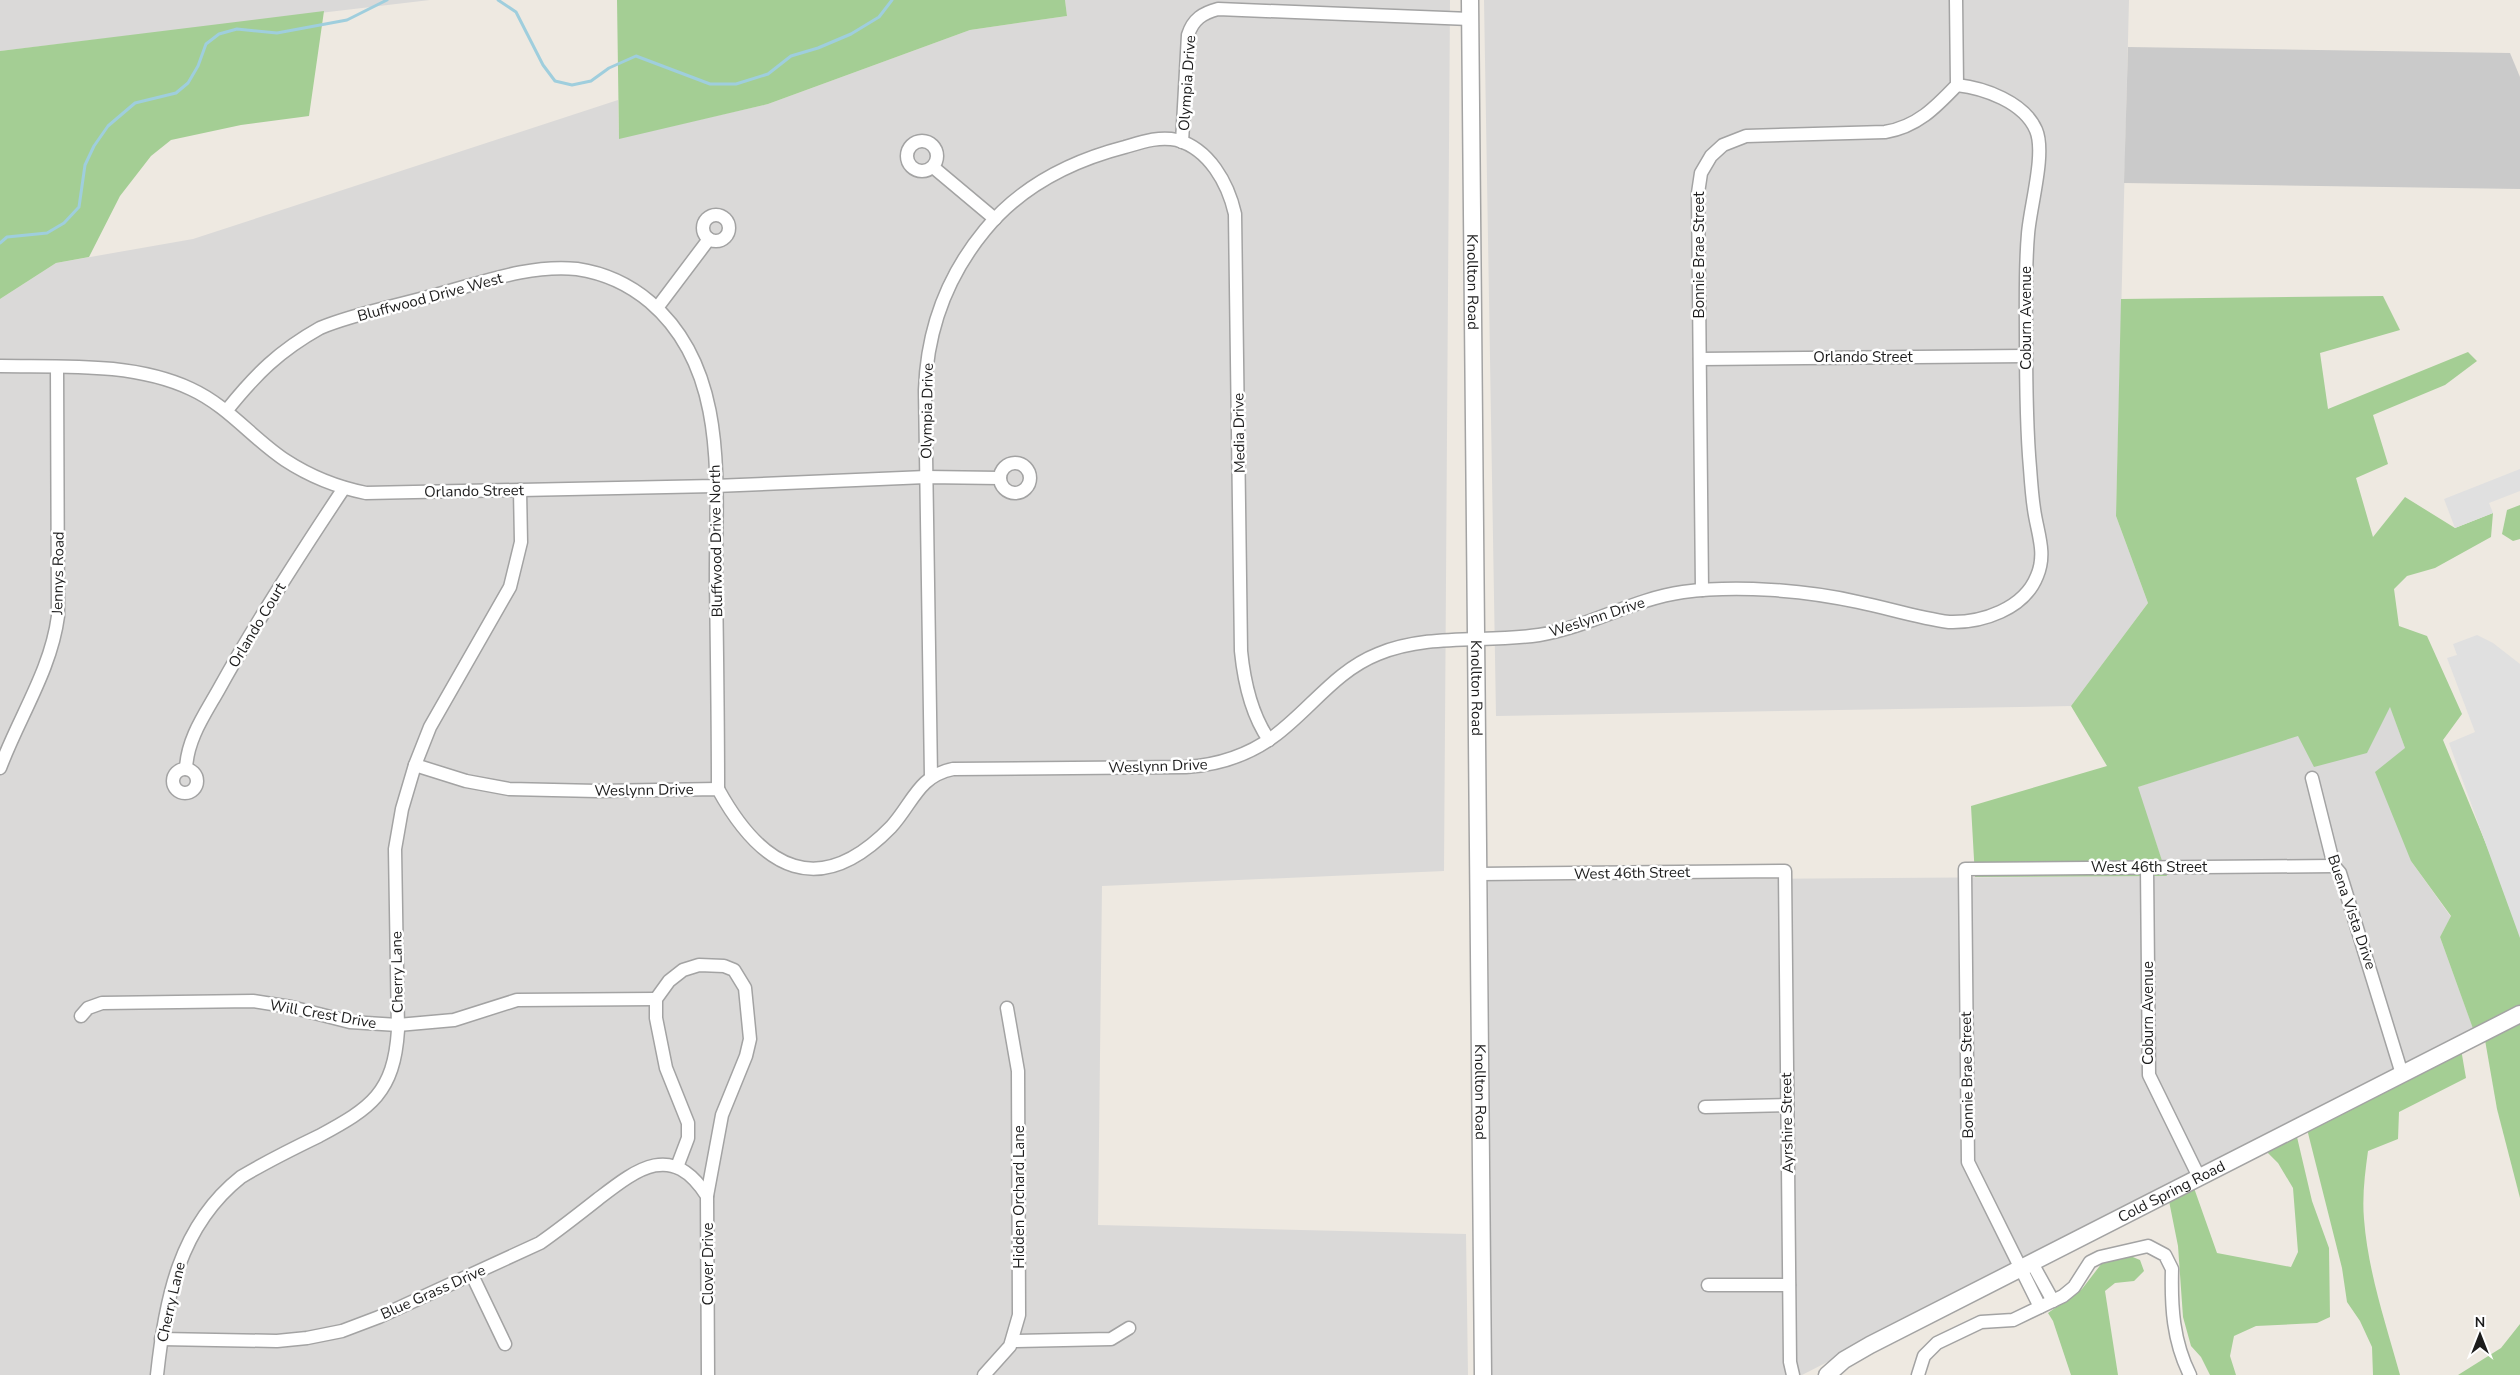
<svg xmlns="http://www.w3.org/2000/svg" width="2520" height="1375" font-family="'Nunito Sans',sans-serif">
  <rect width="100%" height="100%" fill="#eee9e1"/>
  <g fill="#dad9d8">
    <path d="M0 0H430L0 51Z"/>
    <path d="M1065 0H1450L1444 871 1102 886 1098 1225 1466 1234 1468 1375H0V299L56 263 193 239 618 100 619 138 768 104 970 30 1067 16Z"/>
    <path d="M1484 0H2129L2116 516 2148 603 2071 706 1496 716Z"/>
    <path d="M2390 706 2405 748 2411 861 2451 917 2440 937 2474 1031 1802 1375H1492L1488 881 2167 876 2137 787Z"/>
  </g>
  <path fill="#cacaca" d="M2128 47 2510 53 2520 77V189L2124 183Z"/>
  <g fill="#a4ce94">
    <path d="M617 0H1065L1067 16 970 30 768 104 619 139Z"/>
    <path d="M324 11 309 116 241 125 171 140 151 156 120 196 89 257 56 263 0 299V51Z"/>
    <path d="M2383 296 2400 330 2320 353 2328 409 2468 352 2477 361 2445 385 2373 415 2388 464 2356 478 2373 537 2405 497 2455 528 2493 513 2491 537 2435 568 2407 576 2394 589 2399 626 2427 636 2462 714 2443 740 2520 926V1008L2476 1037 2440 937 2451 916 2411 861 2375 772 2405 748 2390 707 2367 753 2314 767 2298 736 2138 787 2167 876 1975 877 1971 806 2107 766 2071 706 2148 603 2116 516 2121 299Z"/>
    <path d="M2520 505V539L2513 541 2502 534 2507 510Z"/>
    <path d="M2520 1021V1198L2497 1109 2485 1040Z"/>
    <path d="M2461 1049 2466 1078 2399 1112 2398 1139 2368 1151C2365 1173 2362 1196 2364 1219 2368 1272 2386 1324 2400 1375H2373L2372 1347 2360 1321 2347 1302 2342 1268 2307 1129Z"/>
    <path d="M2297 1137 2312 1201 2329 1248 2330 1317 2317 1323 2256 1326 2234 1336 2230 1356 2236 1375H2210L2201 1357 2191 1346 2183 1317 2178 1246 2169 1201 2194 1188 2217 1253 2291 1267 2298 1252 2293 1188 2278 1163 2267 1152Z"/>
    <path d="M2128 1255 2140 1260 2144 1271 2134 1281 2115 1283 2105 1291 2118 1375H2071L2053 1321 2048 1313 2082 1289 2102 1263Z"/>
    <path d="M2520 1324V1375H2458L2501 1348Z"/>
  </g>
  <g fill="#e0e0e0">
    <path d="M2520 469V491L2489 503 2493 513 2455 528 2444 499Z"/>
    <path d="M2477 635 2493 643 2520 664V938L2449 743 2475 732 2447 658 2457 655 2453 644Z"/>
  </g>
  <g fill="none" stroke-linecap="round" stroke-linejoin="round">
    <g stroke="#9fcedd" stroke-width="3">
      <path d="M498 0 516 12 543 65 555 81 572 85 591 81 609 68 636 56 710 84H736L768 74 791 56 818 48 851 34 879 17 892 0"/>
      <path d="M0 243 7 237 47 233 64 223 79 207 85 165 94 146 108 126 135 103 176 93 188 83 198 66 206 44 219 34 237 29 277 33 347 20 387 0"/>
    </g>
    <defs>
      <g id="minor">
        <circle cx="922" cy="156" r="15"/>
        <path d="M1182 142 1188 35C1193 19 1203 13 1218 9L1470 19"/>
        <path d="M933 167 995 219"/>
        <circle cx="716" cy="228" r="13"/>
        <path d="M657 308 709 239"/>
        <path d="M1700 359 2026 356"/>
        <path d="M0 366C63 367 133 362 191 389 228 406 252 438 285 460 311 477 336 487 366 493L715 486 926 477 1000 478"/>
        <path d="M227 410C256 374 279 351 320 328 356 313 397 306 435 295 481 283 529 264 577 269 604 273 630 285 650 302 731 371 715 488 716 583 717 652 718 720 718 789"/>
        <circle cx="1015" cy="478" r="15"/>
        <path d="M1702 590 1698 193 1701 173 1711 156 1723 145 1746 136 1885 132C1917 127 1936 107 1957 85L1956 0"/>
        <path d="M415 765 466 781 509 789 597 791 718 789C762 869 819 901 891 827 913 803 918 776 953 769L1186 767C1217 765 1248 755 1273 737 1310 710 1335 671 1378 654 1429 633 1485 643 1539 635 1589 627 1633 599 1683 592 1737 585 1804 590 1858 602 1888 608 1918 618 1949 622 1982 623 2024 609 2037 576 2047 553 2037 532 2034 509 2032 496 2031 482 2030 468 2026 424 2026 380 2026 336 2026 302 2025 268 2028 234 2030 207 2046 153 2036 130 2024 102 1984 88 1957 85"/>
        <path d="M0 768C19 717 51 670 58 616L57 367"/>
        <circle cx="185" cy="781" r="12"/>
        <path d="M186 769C187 739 205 714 219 689 257 620 300 554 344 488"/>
        <path d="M931 777 925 390C927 331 947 276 985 230 1021 186 1071 161 1125 147 1142 142 1159 136 1177 140 1209 149 1228 183 1235 214L1241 651C1244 681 1251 714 1269 740"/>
        <path d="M2312 778 2334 866 2340 873 2402 1074"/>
        <path d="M2147 867 2149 1075 2199 1177"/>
        <path d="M1479 874 1785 871 1790 1362 1793 1375"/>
        <path d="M81 1016 88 1008 102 1003 253 1001 291 1007 350 1022 398 1025 454 1020 517 1000 656 999"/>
        <path d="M1705 1107 1787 1105"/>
        <path d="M677 1167 688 1138V1123L666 1068 656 1018V999L669 981 683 970 699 965 724 966 734 970 745 988 750 1039 746 1056 722 1115 707 1196"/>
        <path d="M2032 1263 2053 1301"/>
        <path d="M472 1275 505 1344"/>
        <path d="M1708 1285H1789"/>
        <path d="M2040 1307 1968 1162 1965 869 2334 866"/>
        <path d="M161 1339 277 1341 307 1338 342 1331 379 1317 540 1243C560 1229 579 1214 598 1199 637 1169 672 1141 707 1196L708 1375"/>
        <path d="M1012 1341 1111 1339 1129 1328"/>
        <path d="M157 1375C165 1300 179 1226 241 1177 266 1162 292 1149 319 1136 371 1108 394 1093 398 1030L395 849 402 809 415 765 430 727 510 587 521 542 520 490"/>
        <path d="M984 1375 1010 1346 1019 1315 1018 1071 1007 1008"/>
        <path d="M1918 1375 1924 1356 1937 1343 1981 1322 2013 1320 2063 1296 2074 1287 2090 1262 2100 1257 2148 1246 2165 1255 2172 1269C2171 1307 2173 1341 2190 1375"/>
      </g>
      <g id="tertiary">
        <path id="s1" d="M1470 0 1483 1375"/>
        <path id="s2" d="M1827 1375 1844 1360 1870 1345 2520 1014"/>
      </g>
    </defs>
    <use href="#minor" stroke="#a3a3a3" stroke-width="15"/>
    <use href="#tertiary" stroke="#a3a3a3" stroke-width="19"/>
    <use href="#minor" stroke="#fff" stroke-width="12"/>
    <use href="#tertiary" stroke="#fff" stroke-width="16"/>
  </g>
  <g text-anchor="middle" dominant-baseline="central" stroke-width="5" stroke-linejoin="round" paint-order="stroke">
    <g font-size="15" fill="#1c1c1c" stroke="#fff">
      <text transform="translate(1187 83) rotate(-86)">Olympia Drive</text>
      <text transform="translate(1699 255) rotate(-90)">Bonnie Brae Street</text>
      <text stroke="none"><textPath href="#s1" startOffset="282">Knollton Road</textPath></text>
      <text transform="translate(430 297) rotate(-15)">Bluffwood Drive West</text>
      <text transform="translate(2026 318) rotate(-90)">Coburn Avenue</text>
      <text x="1863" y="357">Orlando Street</text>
      <text transform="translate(927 411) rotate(-89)">Olympia Drive</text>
      <text transform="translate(1239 433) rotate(-91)">Media Drive</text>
      <text transform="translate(474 491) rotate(-1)">Orlando Street</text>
      <text transform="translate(716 541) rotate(-91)">Bluffwood Drive North</text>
      <text transform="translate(58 573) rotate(-89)">Jennys Road</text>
      <text transform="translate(1597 617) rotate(-18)">Weslynn Drive</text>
      <text transform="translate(257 625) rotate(-59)">Orlando Court</text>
      <text stroke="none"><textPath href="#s1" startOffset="688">Knollton Road</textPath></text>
      <text transform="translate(1158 766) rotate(-2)">Weslynn Drive</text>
      <text transform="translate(644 790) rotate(-1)">Weslynn Drive</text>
      <text x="2149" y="867">West 46th Street</text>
      <text transform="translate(1632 873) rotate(-1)">West 46th Street</text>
      <text transform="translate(2352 912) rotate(71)">Buena Vista Drive</text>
      <text transform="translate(397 972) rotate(-91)">Cherry Lane</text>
      <text transform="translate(2148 1013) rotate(-90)">Coburn Avenue</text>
      <text transform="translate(323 1014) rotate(10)">Will Crest Drive</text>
      <text transform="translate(1967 1075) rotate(-91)">Bonnie Brae Street</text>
      <text stroke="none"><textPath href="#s1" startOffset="1092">Knollton Road</textPath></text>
      <text transform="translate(1787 1123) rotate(-91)">Ayrshire Street</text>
      <text stroke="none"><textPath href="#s2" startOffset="391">Cold Spring Road</textPath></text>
      <text transform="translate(1019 1197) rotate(-90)">Hidden Orchard Lane</text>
      <text transform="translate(708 1264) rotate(-90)">Clover Drive</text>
      <text transform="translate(433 1292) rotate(-24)">Blue Grass Drive</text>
      <text transform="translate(171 1302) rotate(-77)">Cherry Lane</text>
    </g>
  </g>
  <g transform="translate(2480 1335)" stroke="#ffffff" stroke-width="4" paint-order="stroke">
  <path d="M0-4L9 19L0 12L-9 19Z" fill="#1c1c1c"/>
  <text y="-8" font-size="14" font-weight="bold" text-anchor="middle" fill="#1c1c1c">N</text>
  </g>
</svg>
